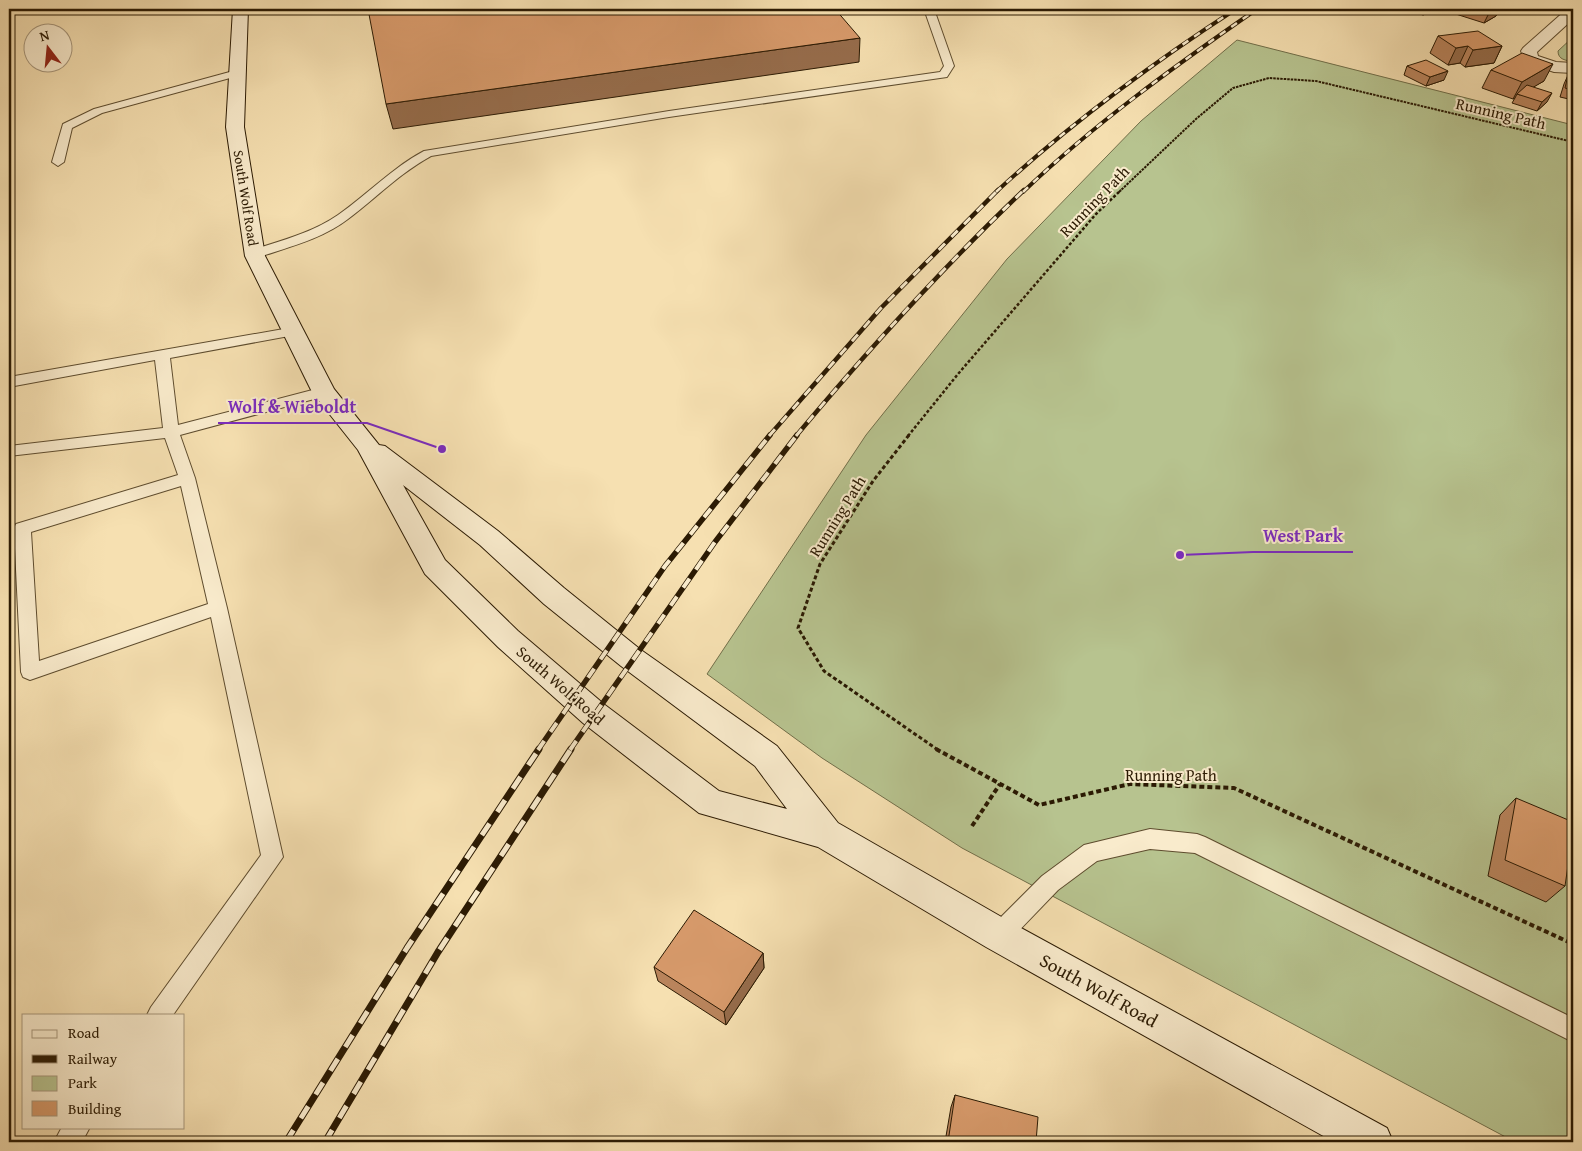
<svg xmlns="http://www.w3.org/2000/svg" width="1582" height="1151" font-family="'Gentium Book Plus',serif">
  <rect width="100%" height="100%" fill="#f6e0b1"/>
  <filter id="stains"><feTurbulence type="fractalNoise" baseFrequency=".004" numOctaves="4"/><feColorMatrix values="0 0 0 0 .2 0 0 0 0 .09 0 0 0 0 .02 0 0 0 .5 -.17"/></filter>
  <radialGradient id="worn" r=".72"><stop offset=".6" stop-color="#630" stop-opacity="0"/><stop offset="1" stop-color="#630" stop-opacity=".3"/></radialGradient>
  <g fill="#b7c38f" stroke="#716e49">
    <path d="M1573 37V62C1566 60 1558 60 1558 51Z"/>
    <path d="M1237 40 1573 125V1142H1515L962 848 822 758 707 674 866 435 1007 259 1141 121Z"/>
  </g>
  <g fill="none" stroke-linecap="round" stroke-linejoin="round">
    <defs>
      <g id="service">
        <path d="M924 9H934L954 66 947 77 669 117 431 156C400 173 376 198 348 219 322 239 289 247 259 257H249L247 254 249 251C280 241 312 233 338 215 368 194 392 168 424 151L669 111 940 72 944 66Z"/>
        <path d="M237 70 242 73 241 75 102 113 72 128 64 162 58 166 52 162 63 124 94 109Z"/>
        <path d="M295 327 302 331 300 334 170 358 178 425 324 387 331 392 329 395 180 435 195 478 227 608 283 857 173 1015H147L151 1007 261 855 211 617 30 680 23 677 21 672 14 528 16 524 178 475 165 438 9 456V446L163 428 155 360 9 387V377ZM181 486 208 604 39 661 31 532Z"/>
        <path d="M1150 829 1197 834 1205 837 1573 1018V1042L1195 853 1150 849 1097 861 1058 890 1007 943 999 946 991 943 988 935 991 927 1042 876 1084 845Z"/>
        <path d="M62 1127H90L82 1142H54Z"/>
      </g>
      <path id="minor" d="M1567 9H1573V19L1537 52 1538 56 1556 62 1573 63V73L1554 72 1525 62 1521 51 1523 48Z"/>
      <path id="secondary" d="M233 9H248L244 127 265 256 334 389 379 445 385 446 498 531 564 588 641 650 777 746 838 823 1012 923 1387 1128 1393 1142H1334L986 947 818 847 699 813 583 723 498 647 425 574 358 450 312 392 245 256 226 127ZM403 485 480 545 544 604 621 666 755 766 787 809 719 791 605 705 518 631 445 560Z"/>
    </defs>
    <use href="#service" stroke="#5e4c2e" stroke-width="2"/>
    <use href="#minor" stroke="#5e4c2e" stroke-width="2"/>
    <use href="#secondary" stroke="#2b1a03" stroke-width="2"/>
    <path stroke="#2b1a03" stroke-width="2" stroke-dasharray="2.5 1" stroke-linecap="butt" d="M1119 192 1196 119 1233 88 1269 78 1316 81 1573 142"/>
    <path stroke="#2b1a03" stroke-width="2.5" stroke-dasharray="3 2" stroke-linecap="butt" d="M908 436 958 374 1096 214 1121 190"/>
    <path stroke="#2b1a03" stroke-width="3" stroke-dasharray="4 2.5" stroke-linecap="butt" d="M909 435 873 481 820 564 798 628 824 671 938 750"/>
    <g stroke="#2b1a03" stroke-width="4" stroke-dasharray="5 3" stroke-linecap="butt">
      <path d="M936 749 1039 805 1130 784 1234 788 1573 944"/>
      <path d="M972 826 1000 784"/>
    </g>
    <use href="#service" fill="#f9ebcc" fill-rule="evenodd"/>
    <use href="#minor" fill="#f9ebcc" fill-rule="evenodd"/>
    <use href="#secondary" fill="#f9ebcc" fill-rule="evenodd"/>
    <defs>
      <g id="rail-far3">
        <path d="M996 192C1071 123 1151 64 1236 9"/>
        <path d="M1023 192C1095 123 1175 66 1257 9"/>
      </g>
      <g id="rail-far2">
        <path d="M769 436 881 308 998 190"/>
        <path d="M796 436C868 350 942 268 1024 190"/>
      </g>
      <g id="rail-far1">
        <path d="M538 750 665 566 770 435"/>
        <path d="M570 750 715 542 797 435"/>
      </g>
      <g id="rail">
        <path d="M286 1142 407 948 539 749"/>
        <path d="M325 1142 438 952 571 749"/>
      </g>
    </defs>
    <use href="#rail-far3" stroke="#2b1a03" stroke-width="4"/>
    <use href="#rail-far2" stroke="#2b1a03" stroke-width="4.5"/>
    <use href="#rail-far1" stroke="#2b1a03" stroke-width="5.5"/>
    <use href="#rail" stroke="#2b1a03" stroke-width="7"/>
    <use href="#rail-far3" stroke="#f9ebcc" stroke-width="2.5" stroke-dasharray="7" stroke-linecap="butt"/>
    <use href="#rail-far2" stroke="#f9ebcc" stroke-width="3" stroke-dasharray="9" stroke-linecap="butt"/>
    <use href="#rail-far1" stroke="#f9ebcc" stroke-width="4" stroke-dasharray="11" stroke-linecap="butt"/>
    <use href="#rail" stroke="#f9ebcc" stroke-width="5" stroke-dasharray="14" stroke-linecap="butt"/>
  </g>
  <g fill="#b9845c" stroke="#2b1a03">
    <path d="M1333 9H1352L1351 13 1332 10Z"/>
    <path d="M1403 9H1434L1423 15Z"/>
    <path d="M1440 9H1504L1501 10 1500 9 1496 16 1484 23Z"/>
    <path d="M1438 36 1502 46 1494 63 1465 67 1460 63 1448 65 1430 53Z"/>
    <path d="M1407 66 1444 80 1426 86 1404 75Z"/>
    <path d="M1491 70 1544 81 1533 87 1547 102 1537 111 1512 103 1515 98 1513 99 1482 88Z"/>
    <path d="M1568 75 1573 76V100L1560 97 1564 84Z"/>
    <path d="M1516 798 1565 886 1546 902 1488 876 1500 815Z"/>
    <path d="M763 953 764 968 726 1025 658 981 654 967Z"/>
    <path d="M955 1095 1036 1142H945L951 1107Z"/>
  </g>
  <g fill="#966c4b" stroke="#2b1a03">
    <path d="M1426 9H1434L1423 15Z"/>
    <path d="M1491 9H1500L1496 16 1484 23Z"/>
    <path d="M860 38 859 62 393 129 386 104Z"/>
    <path d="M1468 46 1460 63 1448 65 1456 48Z"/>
    <path d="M1502 46 1494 63 1465 67 1473 50Z"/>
    <path d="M1553 64 1544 81 1520 95 1517 94 1515 98 1513 99 1522 82Z"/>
    <path d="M1448 71 1444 80 1426 86 1430 77Z"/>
    <path d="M1552 93 1547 102 1537 111 1542 102Z"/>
    <path d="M763 953 764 968 726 1025 724 1012Z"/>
  </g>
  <g fill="#d79a6b" stroke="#2b1a03">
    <path d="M368 9H835L860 38 386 104Z"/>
    <path d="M1478 31 1502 46 1473 50 1468 46 1456 48 1438 36Z"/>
    <path d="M1522 53 1553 64 1522 82 1491 70Z"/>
    <path d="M1426 60 1448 71 1430 77 1407 66Z"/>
    <path d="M1568 75 1573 76V90L1565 88Z"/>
    <path d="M1527 85 1552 93 1542 102 1517 94Z"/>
    <path d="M1516 798 1573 822V831L1565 886 1505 860Z"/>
    <path d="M694 910 763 953 724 1012 654 967Z"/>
    <path d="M955 1095 1038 1117 1036 1142H948Z"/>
  </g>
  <g text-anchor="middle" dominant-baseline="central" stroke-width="4" stroke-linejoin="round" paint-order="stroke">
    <g font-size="14" fill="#2b1a03" stroke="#f9ebcc">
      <text transform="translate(246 198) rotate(81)">South Wolf Road</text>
    </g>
    <g font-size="16" fill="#2b1a03" stroke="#f9ebcc">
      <text transform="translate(1501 113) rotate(13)">Running Path</text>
      <text transform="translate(1094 201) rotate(-46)">Running Path</text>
      <text transform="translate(837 516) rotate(-58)">Running Path</text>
      <text transform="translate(561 685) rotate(41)">South Wolf Road</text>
      <text x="1171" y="775">Running Path</text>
    </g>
    <g font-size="19" fill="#2b1a03" stroke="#f9ebcc">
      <text transform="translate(1099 990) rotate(29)">South Wolf Road</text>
    </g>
  </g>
  <path fill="none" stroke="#7b2cbf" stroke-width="2" d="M442 449L367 423H218M1180 555L1253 552H1353"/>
  <g fill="#7b2cbf" stroke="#f9ebcc" stroke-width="2">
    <circle cx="442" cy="449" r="5"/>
    <circle cx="1180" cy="555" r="5"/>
  </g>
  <g font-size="18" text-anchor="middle" font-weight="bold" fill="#7b2cbf" stroke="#f9ebcc" stroke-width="4" stroke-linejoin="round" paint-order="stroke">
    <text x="292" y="413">Wolf &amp; Wieboldt</text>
    <text x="1303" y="542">West Park</text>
  </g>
  <rect width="1582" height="1151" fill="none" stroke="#f6e0b1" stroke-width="30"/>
  <rect x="10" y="10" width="1562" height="1131" fill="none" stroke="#2b1a03" stroke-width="2.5"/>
  <rect x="15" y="15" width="1552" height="1121" fill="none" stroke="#2b1a03"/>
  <rect x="22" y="1014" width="162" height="115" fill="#f9ebcc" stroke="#a7977c"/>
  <rect x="32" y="1030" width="25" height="8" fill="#f9ebcc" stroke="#a7977c"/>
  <text x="68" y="1038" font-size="15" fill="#2b1a03">Road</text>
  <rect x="32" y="1055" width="25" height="8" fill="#2b1a03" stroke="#a7977c"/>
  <text x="68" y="1064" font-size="15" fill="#2b1a03">Railway</text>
  <rect x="32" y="1076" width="25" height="15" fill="#b7c38f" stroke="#a7977c"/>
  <text x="68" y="1088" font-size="15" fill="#2b1a03">Park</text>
  <rect x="32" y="1101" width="25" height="15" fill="#d79a6b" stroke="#a7977c"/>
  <text x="68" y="1114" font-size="15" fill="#2b1a03">Building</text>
  <g transform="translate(48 48) rotate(344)"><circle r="24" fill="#f9ebcc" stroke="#a7977c"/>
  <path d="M0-4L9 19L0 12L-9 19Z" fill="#8f2418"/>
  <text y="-8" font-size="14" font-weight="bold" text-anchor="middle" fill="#2b1a03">N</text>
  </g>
  <rect width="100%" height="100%" filter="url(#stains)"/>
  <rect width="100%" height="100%" fill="url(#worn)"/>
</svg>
